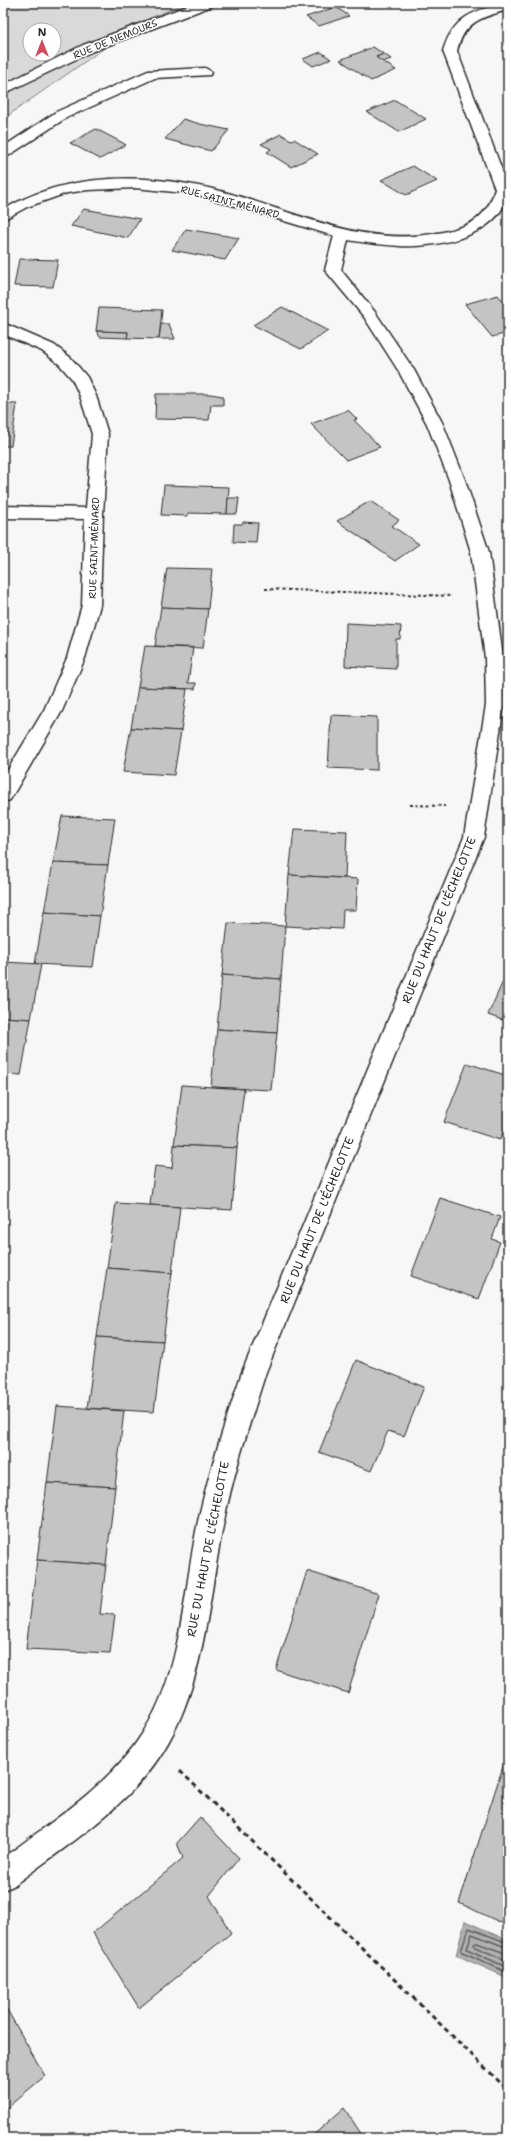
<svg xmlns="http://www.w3.org/2000/svg" width="511" height="2141" font-family="'Shantell Sans',sans-serif">
  <rect width="100%" height="100%" fill="#f7f7f7"/>
  <filter id="ink" filterUnits="userSpaceOnUse"><feTurbulence type="fractalNoise" baseFrequency=".025" numOctaves="2"/><feDisplacementMap in="SourceGraphic" scale="8" xChannelSelector="R" yChannelSelector="G"/><feConvolveMatrix kernelMatrix="1 2 1 2 8 2 1 2 1" color-interpolation-filters="sRGB"/></filter>
  <g filter="url(#ink)">
    <path fill="#d9d9d9" stroke="#828282" fill-rule="evenodd" d="M3 3H186L143 21 3 119ZM30 30H54V54H30Z"/>
    <path fill="#b0b0b0" stroke="#7b7b7b" d="M465 1921 508 1940V1978L456 1955Z"/>
    <g fill="none" stroke-linecap="round" stroke-linejoin="round">
      <g stroke="#606060" stroke-width="1.5">
        <path d="M508 1943 469 1928 461 1951 508 1973"/>
        <path d="M508 1948 472 1934 467 1949 508 1968"/>
        <path d="M508 1954 477 1943 474 1944 475 1947 508 1961"/>
      </g>
    </g>
    <g fill="#c4c4c4" stroke="#2b2b2b">
      <path d="M336 7 349 16 319 26 306 17Z"/>
      <path d="M373 47 384 54 376 57 396 70 371 81 340 60Z"/>
      <path d="M321 52 331 59 313 66 303 59Z"/>
      <path d="M384 54 391 59 383 62 376 57Z"/>
      <path d="M395 100 426 119 399 132 367 112Z"/>
      <path d="M183 119 200 124 229 130 211 151 165 139Z"/>
      <path d="M96 129 123 143 126 145 100 159 70 143Z"/>
      <path d="M281 134 291 140 294 139 318 154 291 167 267 152 271 149 261 144Z"/>
      <path d="M413 166 437 181 406 195 381 180Z"/>
      <path d="M84 209 140 219 128 238 71 226Z"/>
      <path d="M186 229 239 238 225 260 172 250Z"/>
      <path d="M19 259 58 260 53 287 14 286Z"/>
      <path d="M498 295 508 307V333L492 337 465 304Z"/>
      <path d="M282 307 328 331 301 349 253 325Z"/>
      <path d="M99 308 162 310 159 339 127 338 128 332 96 331Z"/>
      <path d="M161 324H169L175 339H159Z"/>
      <path d="M96 331 128 332 127 338 100 337Z"/>
      <path d="M156 394H210L223 396V405H211L209 420 155 419Z"/>
      <path d="M3 404H17L11 446H3Z"/>
      <path d="M348 410 357 419 354 420 380 447 346 460 311 424Z"/>
      <path d="M164 485 229 487 227 514 188 513V516L161 515Z"/>
      <path d="M228 498H239L237 514H227Z"/>
      <path d="M370 501 399 520 392 526 419 544 395 561 337 521Z"/>
      <path d="M243 522 258 523 256 543 233 542 234 524H242Z"/>
      <path d="M167 568 212 569 208 609 161 607Z"/>
      <path d="M161 607 208 609 203 648 155 646Z"/>
      <path d="M346 623 401 626 400 639H396V669L345 666Z"/>
      <path d="M145 646 193 648 188 683H196L195 689 138 687Z"/>
      <path d="M138 687 187 689 181 731 131 728Z"/>
      <path d="M331 715 377 717V770L328 768Z"/>
      <path d="M131 728 181 731 174 775 123 772Z"/>
      <path d="M62 816 115 818 108 865 53 863Z"/>
      <path d="M294 829 347 831 345 878 289 875Z"/>
      <path d="M53 863 108 865 100 916 44 912Z"/>
      <path d="M289 875 358 879 356 910H343L342 929 285 926Z"/>
      <path d="M44 912 100 916 93 967 35 964Z"/>
      <path d="M228 923 285 926 281 979 222 975Z"/>
      <path d="M3 962 41 964 31 1019 3 1017Z"/>
      <path d="M508 970V1022L488 1015Z"/>
      <path d="M222 975 281 979 277 1033 217 1029Z"/>
      <path d="M3 1017 31 1019 21 1075 3 1074Z"/>
      <path d="M217 1029 277 1033 271 1090 211 1087Z"/>
      <path d="M467 1063 508 1076V1119L500 1140 444 1122Z"/>
      <path d="M182 1085 244 1089 237 1148 174 1145Z"/>
      <path d="M174 1145 237 1148 232 1210 150 1205 155 1166 172 1168Z"/>
      <path d="M440 1198 500 1217 492 1239 500 1242 479 1299 411 1276Z"/>
      <path d="M116 1203 180 1207 172 1273 107 1268Z"/>
      <path d="M107 1268 172 1273 163 1341 97 1337Z"/>
      <path d="M97 1337 163 1341 154 1412 87 1408Z"/>
      <path d="M356 1360 424 1387 404 1436 388 1431 371 1471 319 1452Z"/>
      <path d="M57 1406 124 1411 115 1487 47 1483Z"/>
      <path d="M47 1483 115 1487 106 1565 37 1560Z"/>
      <path d="M37 1560 106 1565 100 1614 115 1615 110 1653 26 1649Z"/>
      <path d="M307 1571 379 1594 348 1693 276 1670Z"/>
      <path d="M507 1754 508 1755V1926L459 1903Z"/>
      <path d="M200 1817 239 1858 209 1896 231 1933 139 2008 93 1933 183 1858 177 1843Z"/>
      <path d="M6 2008 45 2076 3 2111V2011Z"/>
      <path d="M344 2108 364 2138H310Z"/>
    </g>
    <g fill="none" stroke-linecap="round" stroke-linejoin="round">
      <defs>
        <g id="minor">
          <path d="M505 3H508V10C481 17 464 22 457 51L508 186C508 235 438 248 400 246 382 245 365 243 348 240L341 270 375 312 414 370 443 424 465 480 489 552 503 658 504 705 484 837 266 1372C250 1423 233 1474 223 1526 206 1611 204 1704 147 1774 110 1819 59 1851 13 1886L3 1890V1858C52 1821 108 1787 142 1734 182 1673 183 1595 197 1526 208 1473 225 1423 242 1372L464 837 486 705 485 658 471 552 449 480 427 424 398 370 364 317 325 270 334 236 195 194 135 188 88 190 67 193 27 207 3 220V210C57 177 126 173 188 184 274 198 353 252 443 232 471 226 487 218 495 189L443 51C453 17 473 11 505 3Z"/>
          <path d="M205 68 212 72 210 75 155 78 66 118 8 156 3 157V147L56 112 148 71Z"/>
          <path d="M3 323 54 345 71 358 87 377 96 396 108 434 103 514 100 605 85 658 62 711 10 800 3 802V778L44 710 67 658 82 605 85 519 3 518V506L86 508 92 434 80 396 72 379 59 364 42 351 3 334Z"/>
        </g>
        <path id="major" d="M195 3H213L212 6 93 51 3 94V85L83 45Z"/>
      </defs>
      <use href="#minor" stroke="#2b2b2b" stroke-width="3"/>
      <use href="#major" stroke="#2b2b2b" stroke-width="3"/>
      <g stroke="#2b2b2b" stroke-width="2" stroke-dasharray="3 2.5" stroke-linecap="butt">
        <path d="M265 589 452 596"/>
        <path d="M410 805 445 806"/>
      </g>
      <path stroke="#2b2b2b" stroke-width="3" stroke-dasharray="5 4" stroke-linecap="butt" d="M180 1771 508 2090"/>
      <use href="#minor" fill="#fff" fill-rule="evenodd"/>
      <use href="#major" fill="#fff" fill-rule="evenodd"/>
    </g>
  </g>
  <g text-anchor="middle" dominant-baseline="central" stroke-width="3" stroke-linejoin="round" paint-order="stroke">
    <g font-size="10" fill="#2b2b2b" stroke="#fff">
      <text transform="translate(115 39) rotate(-22)">RUE DE NEMOURS</text>
      <text transform="translate(230 202) rotate(15)">RUE SAINT-MÉNARD</text>
      <text transform="translate(94 548) rotate(-88)">RUE SAINT-MÉNARD</text>
    </g>
    <g font-size="12" fill="#2b2b2b" stroke="#fff">
      <text transform="translate(439 920) rotate(-68)">RUE DU HAUT DE L'ÉCHELOTTE</text>
      <text transform="translate(317 1220) rotate(-68)">RUE DU HAUT DE L'ÉCHELOTTE</text>
      <text transform="translate(208 1549) rotate(-79)">RUE DU HAUT DE L'ÉCHELOTTE</text>
    </g>
  </g>
  <rect width="511" height="2141" fill="none" stroke="#fff" stroke-width="16"/>
  <rect x="8" y="8" width="495" height="2125" fill="none" stroke="#2b2b2b" stroke-width="1.5" filter="url(#ink)"/>
  <g transform="translate(42 42)"><circle r="19" fill="#ffffff" stroke="#aaaaaa"/>
  <path d="M0-3L7 15L0 10L-7 15Z" fill="#d1495b"/>
  <text y="-6" font-size="11" font-weight="bold" text-anchor="middle" fill="#2b2b2b">N</text>
  </g>
</svg>
